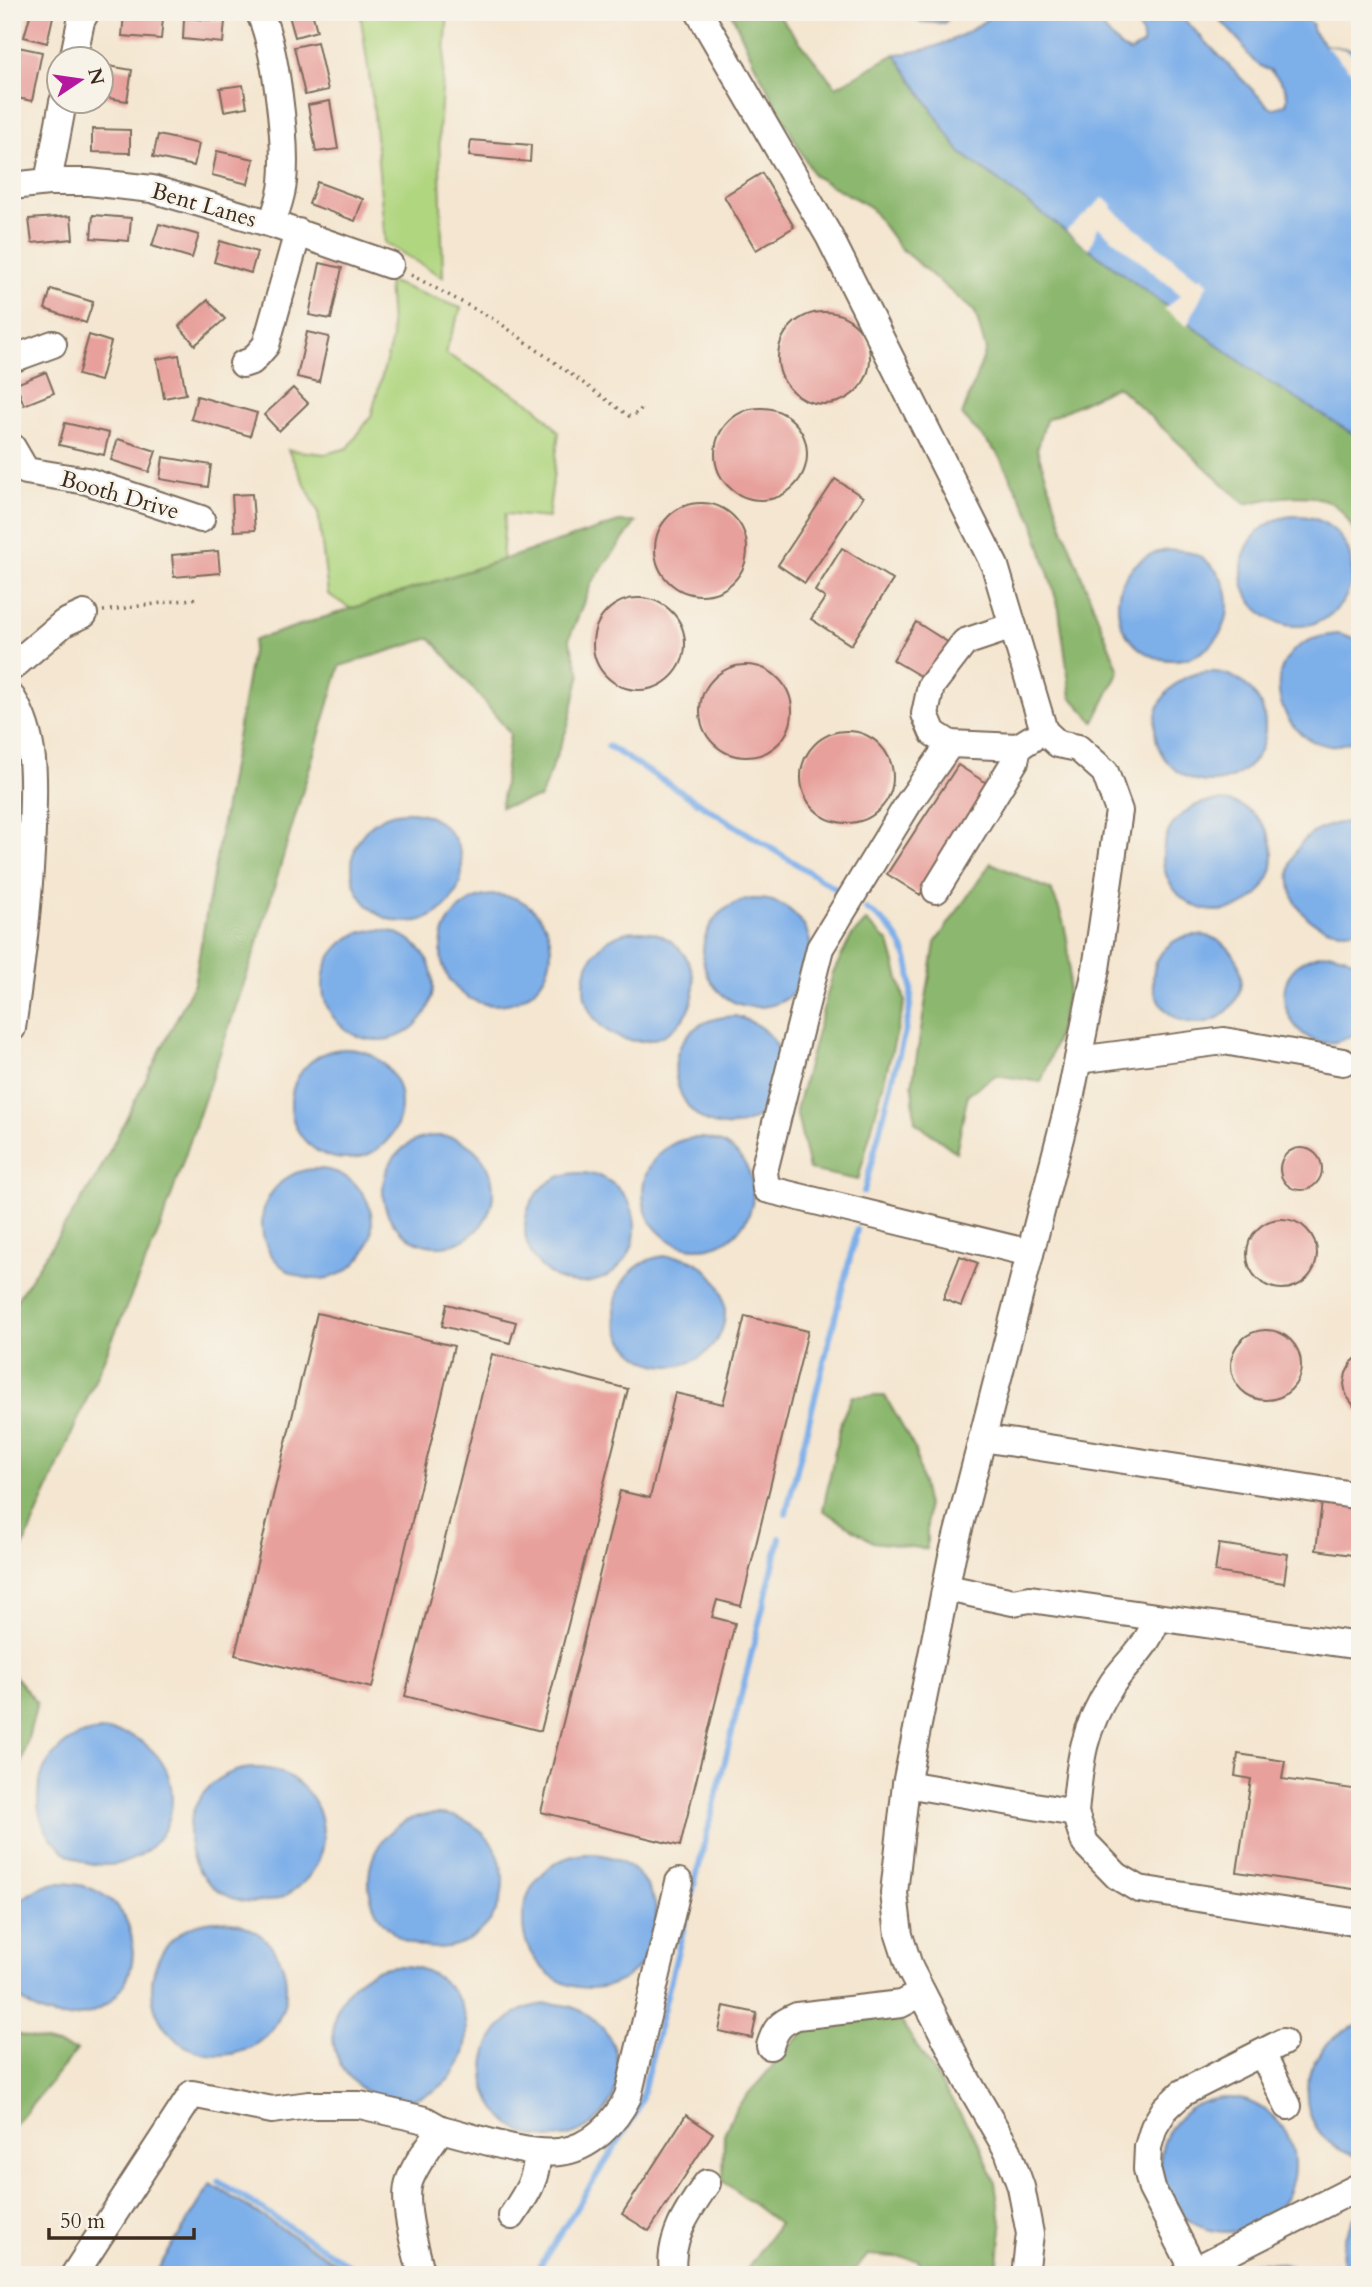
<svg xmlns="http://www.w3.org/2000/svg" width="1372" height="2287" font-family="Cardo,serif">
  <rect width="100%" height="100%" fill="#f7f3e8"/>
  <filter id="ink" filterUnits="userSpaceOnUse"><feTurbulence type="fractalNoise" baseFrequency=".0143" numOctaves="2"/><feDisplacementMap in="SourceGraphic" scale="14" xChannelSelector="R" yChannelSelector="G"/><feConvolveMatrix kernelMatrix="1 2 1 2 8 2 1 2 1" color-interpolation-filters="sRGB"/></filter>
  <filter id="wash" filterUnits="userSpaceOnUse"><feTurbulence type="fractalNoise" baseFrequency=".00686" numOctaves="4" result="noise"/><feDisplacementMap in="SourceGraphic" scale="28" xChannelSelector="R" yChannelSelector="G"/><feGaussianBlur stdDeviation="1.57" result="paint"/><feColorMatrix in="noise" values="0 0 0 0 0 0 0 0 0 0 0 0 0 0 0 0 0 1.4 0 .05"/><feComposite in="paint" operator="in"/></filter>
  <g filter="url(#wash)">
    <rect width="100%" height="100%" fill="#f4e6d0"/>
    <g fill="#b0d680" stroke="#76804f" stroke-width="2">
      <path d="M360 12H448L439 130 443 277 385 243 373 102Z"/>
      <path d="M388 281 461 308 445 353 535 406 559 432 548 518 505 514 502 560 351 609 328 594 318 511 288 450 325 454 348 448 371 416 392 339Z"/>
    </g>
    <g fill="#8cb76e" stroke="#647046" stroke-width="2">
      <path d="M731 12H776L836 87 895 54 960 152 1261 377 1360 438V548C1354 532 1349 517 1336 506 1316 489 1268 498 1245 504L1117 386 1046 420 1037 449 1064 531 1119 671 1094 722 1071 697 1059 609 1033 521 998 454 962 415 986 350 975 312 899 247 869 206 814 176 755 65Z"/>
      <path d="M619 522H636L592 582 569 639 580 674 568 726 540 798 501 807 510 733 431 638 340 666 255 951 161 1226 12 1573V1307L97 1176 194 984 254 640Z"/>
      <path d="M991 863 1051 890C1084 956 1067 1017 1041 1082L996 1075 968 1094 956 1152 915 1122 912 1086 935 943Z"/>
      <path d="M866 921 889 942 905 1001 858 1180 809 1170 796 1110 833 973 851 937Z"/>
      <path d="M852 1396H885L915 1449 927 1507V1549L873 1542 823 1510 841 1421Z"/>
      <path d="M12 1673 37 1703 12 1802Z"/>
      <path d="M897 2015 980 2145 995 2182 1002 2230 996 2275H924L918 2259 868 2255 850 2275H743L779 2224 723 2181 724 2134 736 2108 792 2044 820 2019Z"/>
      <path d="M12 2033 77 2050 12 2129Z"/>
    </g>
    <g fill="#7dafe9" stroke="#5c6c84" stroke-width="2">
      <path d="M918 12H956L944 23 920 22 914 16Z"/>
      <path d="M996 12H1089L1121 48 1130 52 1143 44C1145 30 1134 22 1125 12H1177L1268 106 1273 109 1286 104C1291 89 1279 80 1270 70 1259 68 1247 56 1243 45L1213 12H1300L1313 25 1312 30 1325 45 1360 51V438L1261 377 960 152 895 54C934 52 966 37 996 12Z"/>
      <circle cx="1297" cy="571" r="55"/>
      <circle cx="1173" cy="605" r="55"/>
      <path d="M1339 634 1360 641V737C1287 780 1231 641 1339 634Z"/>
      <circle cx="1210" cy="727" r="55"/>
      <circle cx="1218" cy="856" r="55"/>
      <circle cx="407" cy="867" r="55"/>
      <path d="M1350 822 1360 824V929C1279 947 1258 827 1350 822Z"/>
      <circle cx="496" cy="950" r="55"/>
      <circle cx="757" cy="953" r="54"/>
      <circle cx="378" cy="985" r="55"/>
      <circle cx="639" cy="986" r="55"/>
      <circle cx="1197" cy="979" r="44"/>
      <path d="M1332 953 1347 957 1360 966V1029C1297 1083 1241 960 1332 953Z"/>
      <path d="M735 1016C757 1022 770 1032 781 1052L769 1109C684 1177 626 1021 735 1016Z"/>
      <circle cx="346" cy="1104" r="55"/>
      <circle cx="438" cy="1191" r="55"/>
      <circle cx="698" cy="1193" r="55"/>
      <circle cx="317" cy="1224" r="55"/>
      <circle cx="580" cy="1228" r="55"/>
      <circle cx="670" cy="1311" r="55"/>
      <circle cx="105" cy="1798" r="67"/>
      <circle cx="256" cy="1835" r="67"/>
      <circle cx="436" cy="1881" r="67"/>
      <circle cx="590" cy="1921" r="67"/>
      <path d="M55 1883C155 1880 156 2007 73 2017 49 2019 28 2009 12 1990V1909C25 1895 37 1888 55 1883Z"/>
      <circle cx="219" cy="1988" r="67"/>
      <circle cx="400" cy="2033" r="67"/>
      <circle cx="551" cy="2071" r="67"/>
      <path d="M1360 2025V2157C1288 2141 1290 2045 1360 2025Z"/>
      <circle cx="1227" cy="2165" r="67"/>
      <path d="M211 2184 355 2275H154Z"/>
      <path d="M1360 2211V2275H1344C1340 2252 1343 2229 1360 2211Z"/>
      <path d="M1260 2262C1279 2262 1293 2265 1310 2275H1231L1244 2267Z"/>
    </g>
    <g fill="#f4e6d0">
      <path d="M1325 45 1347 50 1360 63V81Z"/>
      <path d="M1103 198 1113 205 1111 208 1199 279 1201 277 1209 284 1205 288 1187 326 1164 309 1181 295 1098 227 1089 249 1066 231Z"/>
    </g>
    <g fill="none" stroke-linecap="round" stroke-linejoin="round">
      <g stroke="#7dafe9" stroke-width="6">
        <path d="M608 746 841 892"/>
        <path d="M864 1192C875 1149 886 1105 897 1062 903 1037 913 1009 911 983 910 949 894 926 866 909"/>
        <path d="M786 1513 857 1230"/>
        <path d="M219 2182 364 2275"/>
        <path d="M534 2275 635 2115 641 2100 780 1538"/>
      </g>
    </g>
    <g id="blocks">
      <g fill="#e8a09c">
        <path d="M31 12H54L47 43 24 37Z"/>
        <path d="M288 12H312L317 31 295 37Z"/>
        <path d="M124 14 163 18 161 39 122 36Z"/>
        <path d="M184 18 225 21 223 43 183 39Z"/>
        <path d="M317 42 328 90 305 95 294 47Z"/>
        <path d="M18 47 42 52 32 101 12 97V76Z"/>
        <path d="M103 65 132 70 127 101 102 97Z"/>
        <path d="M243 85 247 107 224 111 220 88Z"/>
        <path d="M330 101 338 149 316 152 308 105Z"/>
        <path d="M92 129 130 130V153L92 152Z"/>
        <path d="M158 135 199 144 194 166 153 157Z"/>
        <path d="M471 140 531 145 530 162 469 156Z"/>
        <path d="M217 151 254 159 248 184 212 175Z"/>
        <path d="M762 173 794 227 756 250 724 196Z"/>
        <path d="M317 182 363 199 355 221 309 204Z"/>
        <path d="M93 215 131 218 129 241 91 238Z"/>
        <path d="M71 216 73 239 32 243 29 219Z"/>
        <path d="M159 224 199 235 192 258 152 246Z"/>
        <path d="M220 241 257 252 251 273 214 262Z"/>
        <path d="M320 263 342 268 331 319 309 315Z"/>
        <path d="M51 289 93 302 86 323 45 309Z"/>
        <path d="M208 300 225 319 195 345 179 326Z"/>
        <path d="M12 302 21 325 12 328Z"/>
        <circle cx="824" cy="358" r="46"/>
        <path d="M307 332 329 337 319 382 297 377Z"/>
        <path d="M89 335 111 342 100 381 78 375Z"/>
        <path d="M179 355 186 394 164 398 157 359Z"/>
        <path d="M46 372 54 393 24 405 16 384Z"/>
        <path d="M293 388 308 403 279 431 264 415Z"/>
        <path d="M197 396 257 413 250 436 191 419Z"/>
        <circle cx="761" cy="454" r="46"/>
        <path d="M65 423 109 433 104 455 59 445Z"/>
        <path d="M118 439 156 451 149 472 111 460Z"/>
        <path d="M163 457 211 465 208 487 160 479Z"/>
        <path d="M835 479 863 497 805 583 778 565Z"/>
        <path d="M252 494 255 530 234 531 232 495Z"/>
        <circle cx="701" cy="549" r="46"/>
        <path d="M842 548 893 580 851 645 811 619 825 598 815 591Z"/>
        <path d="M218 551 220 573 174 577 172 555Z"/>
        <circle cx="639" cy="644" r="46"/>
        <path d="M916 622 949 643 927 680 893 660Z"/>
        <circle cx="746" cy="711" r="46"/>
        <circle cx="847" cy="777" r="46"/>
        <path d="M958 765 991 786 920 895 887 874Z"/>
        <circle cx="1301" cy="1169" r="21"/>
        <circle cx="1282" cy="1254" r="35"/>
        <path d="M960 1256 978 1263 961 1306 943 1299Z"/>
        <path d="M447 1304 516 1322 510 1343 442 1326Z"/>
        <path d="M317 1313 454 1346 372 1688 235 1655Z"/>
        <path d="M745 1316 808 1331 741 1606 717 1600 712 1617 735 1623 680 1846 541 1812 620 1491 650 1498 675 1393 723 1404Z"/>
        <circle cx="1266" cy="1365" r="35"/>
        <path d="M492 1354 628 1389 541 1731 405 1696Z"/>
        <path d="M1360 1355V1414L1346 1395 1344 1384 1346 1373 1352 1362Z"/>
        <path d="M1322 1502 1360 1508V1556L1316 1550Z"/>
        <path d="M1219 1544 1288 1554 1284 1583 1215 1572Z"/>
        <path d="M1238 1754 1285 1761 1282 1779 1360 1790V1890L1237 1872 1251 1779 1235 1776Z"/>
        <path d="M724 2006 757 2013 752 2038 719 2031Z"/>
        <path d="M686 2115 713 2133 649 2231 622 2214Z"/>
      </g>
    </g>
  </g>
  <g filter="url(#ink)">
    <use href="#blocks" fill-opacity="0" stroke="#7c6c5c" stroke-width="2"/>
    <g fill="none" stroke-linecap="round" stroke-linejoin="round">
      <defs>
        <g id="minor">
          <path d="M259 12C276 46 287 143 283 182 282 196 276 210 272 224"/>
          <path d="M699 12 829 236 995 566 1044 731 1058 744 1078 748 1105 772 1119 811 1096 969 1070 1099 952 1556 906 1784 894 1893 899 1935 910 1969 967 2080 1008 2151 1021 2187 1030 2234 1025 2275"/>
          <path d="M73 60 81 21 86 12"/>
          <path d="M48 182 63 102"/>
          <path d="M12 186 48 182H89L152 189 272 224 390 265"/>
          <path d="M12 359 53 344"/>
          <path d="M243 364 252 361 266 345 298 232"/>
          <path d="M12 447 26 471 87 481 201 519"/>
          <path d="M1013 626 965 642 931 686 925 714 933 733 950 744 1018 747"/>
          <path d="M12 667 64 623 84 614"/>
          <path d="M12 698C37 738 34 783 32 829 30 896 22 961 12 1028"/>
          <path d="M950 744 908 804 820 948 764 1171 766 1189 1030 1253"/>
          <path d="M936 890 1015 761 1018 747 1031 739"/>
          <path d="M1078 1060 1224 1041 1343 1062"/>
          <path d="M982 1438 1360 1496"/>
          <path d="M947 1588 1013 1602 1030 1599 1360 1646"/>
          <path d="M906 1784 1075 1813 1085 1843 1117 1876 1139 1889 1360 1923"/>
          <path d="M1075 1813C1080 1760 1082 1731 1112 1684 1126 1663 1152 1643 1156 1617"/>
          <path d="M770 2046C775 2029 780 2023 797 2016L901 2004 922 1993"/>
          <path d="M1262 2053 1288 2106"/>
          <path d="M441 2129C474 2137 527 2156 559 2152 590 2149 616 2122 628 2096L679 1882"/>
          <path d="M512 2216C526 2195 538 2178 537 2152"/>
          <path d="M1194 2270 1152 2189 1147 2169 1148 2147 1154 2127 1165 2109 1182 2093 1283 2042"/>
          <path d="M74 2275 192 2094 272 2110 309 2105H360L425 2120 441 2129C430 2146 416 2162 409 2182 402 2204 416 2251 422 2275"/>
          <path d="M673 2275C668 2239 687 2212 707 2183"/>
          <path d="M1185 2275 1360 2186"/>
        </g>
      </defs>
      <use href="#minor" stroke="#7c6c5c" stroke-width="30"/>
      <g stroke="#7c6c5c" stroke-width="3.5" stroke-dasharray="2 5" stroke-linecap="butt">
        <path d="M411 275 497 321 629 416 638 413 643 406"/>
        <path d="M103 611 199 598"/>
      </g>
      <use href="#minor" stroke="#fff" stroke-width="26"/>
    </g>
  </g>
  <g text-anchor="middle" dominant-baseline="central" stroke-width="5" stroke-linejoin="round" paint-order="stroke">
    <g font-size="23" fill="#3b2a1e" stroke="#f7f3e8">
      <text transform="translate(204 205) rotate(16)">Bent Lanes</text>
      <text transform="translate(120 495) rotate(16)">Booth Drive</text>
    </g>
  </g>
  <rect width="1372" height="2287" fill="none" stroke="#f7f3e8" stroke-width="42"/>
  <g transform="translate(80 80) rotate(77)"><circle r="33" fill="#f7f3e8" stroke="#aca397" stroke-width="2"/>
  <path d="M0-5L12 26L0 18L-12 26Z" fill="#b5179e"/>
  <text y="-10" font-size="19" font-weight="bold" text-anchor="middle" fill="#3b2a1e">N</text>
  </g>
  <path d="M49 2228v10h145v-10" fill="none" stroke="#3b2a1e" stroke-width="3.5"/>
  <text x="60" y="2228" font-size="21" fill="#3b2a1e" stroke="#f7f3e8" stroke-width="5" paint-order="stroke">50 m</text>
</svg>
